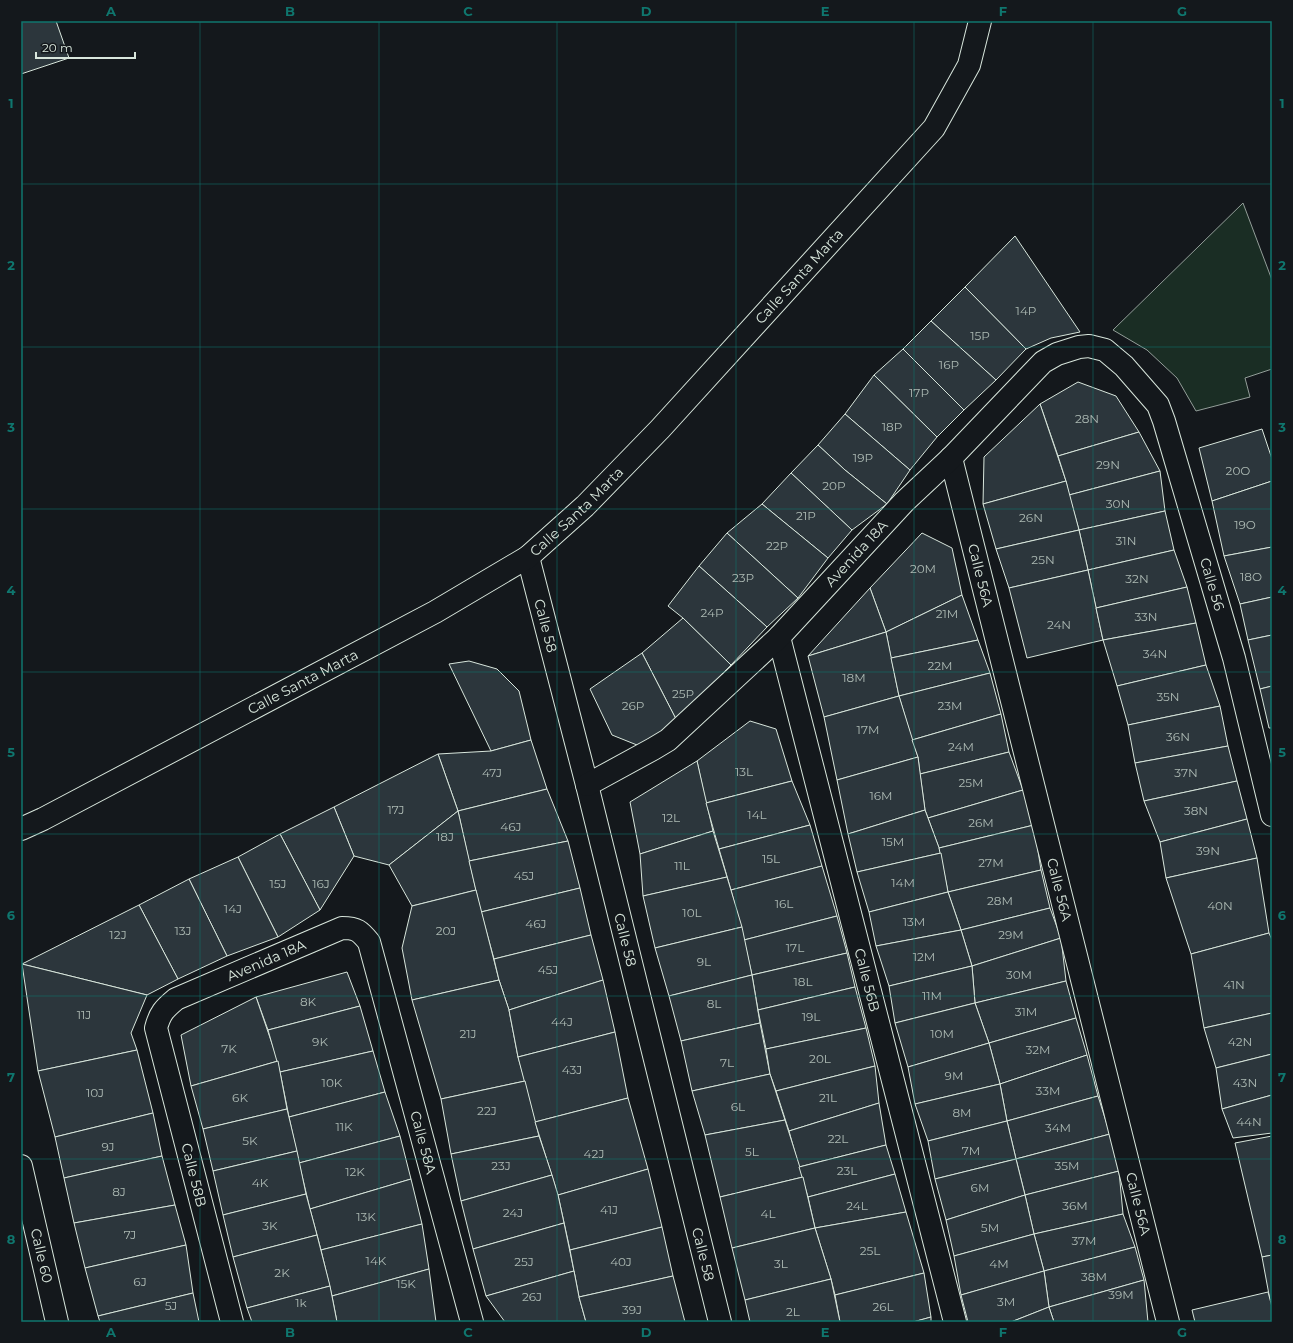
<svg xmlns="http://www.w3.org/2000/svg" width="1293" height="1343" font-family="Montserrat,sans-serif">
  <rect width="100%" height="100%" fill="#14181c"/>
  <path fill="#1a2d24" stroke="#939e99" d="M1243 203 1272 280V369L1245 378 1250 397 1196 411 1177 378 1147 350 1113 330Z"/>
  <g fill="#2c363c" stroke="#d8e6dc">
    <path d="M21 21H56L69 58 21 74Z"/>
    <path d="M1015 236 1080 332 1051 338 1026 349 965 287Z"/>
    <path d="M965 287 1026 349 996 380 931 321Z"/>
    <path d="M931 321 996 380 964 410 903 349Z"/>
    <path d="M903 349 964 410 937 437 874 375Z"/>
    <path d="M874 375 937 437 910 470 845 414Z"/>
    <path d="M1078 382 1116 396 1139 432 1058 456 1040 404Z"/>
    <path d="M1040 404 1066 481 983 504 984 457Z"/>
    <path d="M845 414 910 470 887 504 845 470 818 445Z"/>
    <path d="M1262 429 1272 459V481L1212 501 1199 448Z"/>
    <path d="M1139 432 1160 471 1069 495 1066 481 1058 456Z"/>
    <path d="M818 445 845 470 887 504 852 530 791 473Z"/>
    <path d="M1160 471 1165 511 1079 530 1069 495Z"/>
    <path d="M791 473 852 530 828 558 762 504Z"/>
    <path d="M1066 481 1079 530 996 549 983 504Z"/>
    <path d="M1272 481V547L1224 556 1212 501Z"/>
    <path d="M762 504 828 558 798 598 727 533Z"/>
    <path d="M1165 511 1174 550 1088 570 1079 530Z"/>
    <path d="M1079 530 1088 570 1009 588 996 549Z"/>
    <path d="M727 533 798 598 767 627 699 566Z"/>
    <path d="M922 533 952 548 962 595 886 632 870 588Z"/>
    <path d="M1272 547V597L1240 604 1224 556Z"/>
    <path d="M1174 550 1187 587 1096 608 1088 570Z"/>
    <path d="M699 566 767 627 731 665 683 618 668 606Z"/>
    <path d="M1088 570 1103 640 1027 658 1009 588Z"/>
    <path d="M1187 587 1196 623 1103 640 1096 608Z"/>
    <path d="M870 588 886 632 808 656Z"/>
    <path d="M962 595 978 640 891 658 886 632Z"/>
    <path d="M1272 597V635L1248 640 1240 604Z"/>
    <path d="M683 618 731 665 677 721 642 653Z"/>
    <path d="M1196 623 1206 665 1117 686 1103 640Z"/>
    <path d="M886 632 899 696 824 717 808 656Z"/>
    <path d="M1272 635V686L1260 689 1248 640Z"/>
    <path d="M978 640 990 673 899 696 891 658Z"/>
    <path d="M642 653 677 721 642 747 612 735 590 689Z"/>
    <path d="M469 661 497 669 519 691 531 740 491 751 449 664Z"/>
    <path d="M1206 665 1220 706 1128 725 1117 686Z"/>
    <path d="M990 673 1001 714 912 740 899 696Z"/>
    <path d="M1272 686V728H1269L1260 689Z"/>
    <path d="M899 696 918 757 837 780 824 717Z"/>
    <path d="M1220 706 1228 746 1135 763 1128 725Z"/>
    <path d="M1001 714 1009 752 920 774 918 757 912 740Z"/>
    <path d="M750 721 776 729 792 781 706 803 697 761Z"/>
    <path d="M531 740 547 789 458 811 438 754 491 751Z"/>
    <path d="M1228 746 1237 781 1144 801 1135 763Z"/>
    <path d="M1009 752 1023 790 928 818 925 810 920 774Z"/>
    <path d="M438 754 458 811 389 865 354 856 334 807Z"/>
    <path d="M918 757 925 810 848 834 837 780Z"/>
    <path d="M697 761 713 831 640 854 630 802Z"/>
    <path d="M792 781 810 825 719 849 706 803Z"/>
    <path d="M1237 781 1247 819 1160 842 1144 801Z"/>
    <path d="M547 789 568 841 469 861 458 811Z"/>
    <path d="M1023 790 1034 825 939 848 928 818Z"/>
    <path d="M334 807 354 856 320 910 280 834Z"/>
    <path d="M925 810 941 853 857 872 848 834Z"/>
    <path d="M458 811 476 890 412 906 389 865Z"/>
    <path d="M1247 819 1257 858 1166 878 1160 842Z"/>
    <path d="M810 825 822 866 731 890 719 849Z"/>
    <path d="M1034 825 1041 870 948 892 939 848Z"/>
    <path d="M713 831 727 877 643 896 640 854Z"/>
    <path d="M280 834 320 910 278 937 238 857Z"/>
    <path d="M568 841 580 888 481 912 469 861Z"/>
    <path d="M941 853 948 892 869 912 857 872Z"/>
    <path d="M238 857 278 937 227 956 189 879Z"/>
    <path d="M1257 858 1269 933 1191 954 1166 878Z"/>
    <path d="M822 866 837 916 744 940 731 890Z"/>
    <path d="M1041 870 1050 908 961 930 948 892Z"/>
    <path d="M727 877 742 927 655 948 643 896Z"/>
    <path d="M189 879 227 956 178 979 139 905Z"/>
    <path d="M580 888 591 935 494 959 481 912Z"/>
    <path d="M476 890 499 980 412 1000 402 948 412 906Z"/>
    <path d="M948 892 961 930 876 946 869 912Z"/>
    <path d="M139 905 178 979 147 995 22 964Z"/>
    <path d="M1050 908 1061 938 972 966 961 930Z"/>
    <path d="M837 916 847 953 752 975 744 940Z"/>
    <path d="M742 927 752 975 669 996 655 948Z"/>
    <path d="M961 930 972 966 889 986 876 946Z"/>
    <path d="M1269 933 1272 940V1013L1204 1028 1191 954Z"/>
    <path d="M591 935 603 980 509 1010 499 980 494 959Z"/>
    <path d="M1061 938 1066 981 975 1003 972 966Z"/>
    <path d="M847 953 855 987 758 1010 752 975Z"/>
    <path d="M22 964 147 995 131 1033 137 1050 38 1071Z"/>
    <path d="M972 966 975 1003 895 1023 889 986Z"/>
    <path d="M347 972 360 1006 268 1030 256 997Z"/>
    <path d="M752 975 760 1023 681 1041 669 996Z"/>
    <path d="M499 980 509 1010 518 1057 525 1081 441 1099 412 1000Z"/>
    <path d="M603 980 615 1032 518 1057 509 1010Z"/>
    <path d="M1066 981 1076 1018 989 1043 975 1003Z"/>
    <path d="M855 987 866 1028 766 1049 758 1010Z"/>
    <path d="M256 997 278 1061 191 1086 181 1035Z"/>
    <path d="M975 1003 989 1043 908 1067 895 1023Z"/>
    <path d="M360 1006 373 1051 280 1072 268 1030Z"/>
    <path d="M1272 1013V1054L1216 1068 1204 1028Z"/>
    <path d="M1076 1018 1087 1055 1000 1084 989 1043Z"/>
    <path d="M760 1023 770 1074 692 1091 681 1041Z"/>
    <path d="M866 1028 875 1066 776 1091 770 1074 766 1049Z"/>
    <path d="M615 1032 628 1098 535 1122 518 1057Z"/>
    <path d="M989 1043 1000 1084 915 1104 908 1067Z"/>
    <path d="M137 1050 153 1113 55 1137 38 1071Z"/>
    <path d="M373 1051 385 1092 289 1117 280 1072Z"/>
    <path d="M1272 1054V1095L1222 1109 1216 1068Z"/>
    <path d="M1087 1055 1098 1096 1007 1121 1000 1084Z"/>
    <path d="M278 1061 287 1109 203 1129 191 1086Z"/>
    <path d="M875 1066 879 1103 789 1131 776 1091Z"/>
    <path d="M770 1074 785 1120 705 1135 692 1091Z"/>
    <path d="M525 1081 539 1136 451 1154 441 1099Z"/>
    <path d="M1000 1084 1007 1121 928 1141 915 1104Z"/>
    <path d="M385 1092 400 1136 299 1163 289 1117Z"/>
    <path d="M1272 1095V1133L1233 1138 1222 1109Z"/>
    <path d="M1098 1096 1110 1134 1016 1159 1007 1121Z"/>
    <path d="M628 1098 648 1169 558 1195 535 1122Z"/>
    <path d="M879 1103 886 1145 799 1167 789 1131Z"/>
    <path d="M287 1109 297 1151 213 1171 203 1129Z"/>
    <path d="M153 1113 162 1156 64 1178 55 1137Z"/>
    <path d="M785 1120 803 1177 720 1197 705 1135Z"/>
    <path d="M1007 1121 1016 1159 935 1179 928 1141Z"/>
    <path d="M1110 1134 1119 1171 1025 1195 1016 1159Z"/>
    <path d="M400 1136 411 1179 310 1209 299 1163Z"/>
    <path d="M539 1136 552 1175 461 1201 451 1154Z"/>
    <path d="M1272 1136V1255L1262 1257 1235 1143Z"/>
    <path d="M886 1145 895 1174 808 1197 799 1167Z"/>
    <path d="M297 1151 306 1194 223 1215 213 1171Z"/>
    <path d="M162 1156 175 1205 74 1223 64 1178Z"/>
    <path d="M1016 1159 1025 1195 946 1220 935 1179Z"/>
    <path d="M648 1169 662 1227 570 1250 558 1195Z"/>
    <path d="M1119 1171 1123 1214 1034 1234 1025 1195Z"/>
    <path d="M895 1174 906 1212 815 1228 808 1197Z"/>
    <path d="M552 1175 558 1195 564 1223 473 1249 461 1201Z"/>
    <path d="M803 1177 815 1228 732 1248 720 1197Z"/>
    <path d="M411 1179 422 1224 321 1250 310 1209Z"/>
    <path d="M306 1194 317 1235 233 1257 223 1215Z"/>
    <path d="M1025 1195 1034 1234 954 1256 946 1220Z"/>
    <path d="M175 1205 186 1245 85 1268 74 1223Z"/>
    <path d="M906 1212 924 1273 835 1295 831 1279 815 1228Z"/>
    <path d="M1123 1214 1135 1247 1044 1271 1034 1234Z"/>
    <path d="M564 1223 574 1271 486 1296 473 1249Z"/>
    <path d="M422 1224 429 1269 332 1296 321 1250Z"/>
    <path d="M662 1227 673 1276 579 1297 570 1250Z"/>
    <path d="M815 1228 831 1279 745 1300 732 1248Z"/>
    <path d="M1034 1234 1044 1271 961 1295 954 1256Z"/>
    <path d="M317 1235 330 1286 247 1308 233 1257Z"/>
    <path d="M186 1245 193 1293 98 1316 85 1268Z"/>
    <path d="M1135 1247 1144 1280 1049 1307 1044 1271Z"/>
    <path d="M1272 1255V1299L1270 1300 1262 1257Z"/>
    <path d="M429 1269 436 1322H337L332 1296Z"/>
    <path d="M574 1271 579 1297 586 1322H505L486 1296Z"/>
    <path d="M1044 1271 1049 1307 1011 1322H968L961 1295Z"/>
    <path d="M924 1273 931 1317 913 1322H840L835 1295Z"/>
    <path d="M673 1276 685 1322H586L579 1297Z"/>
    <path d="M831 1279 840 1322H750L745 1300Z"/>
    <path d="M1144 1280 1148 1322H1054L1049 1307Z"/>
    <path d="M330 1286 337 1322H252L247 1308Z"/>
    <path d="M1268 1292 1272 1307V1322H1195L1192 1310Z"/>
    <path d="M193 1293 199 1322H100L98 1316Z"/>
    <path d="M1049 1307 1054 1322H1011Z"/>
    <path d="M931 1317V1322H913Z"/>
  </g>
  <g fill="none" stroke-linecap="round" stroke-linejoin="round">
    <defs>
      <g id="minor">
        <path id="s1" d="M951 458 1168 1322"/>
        <path id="s2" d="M528 557 587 785 720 1322"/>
        <path id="s3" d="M779 637 955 1322"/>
        <path id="s4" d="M587 785 653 749 668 740 779 637 904 502 951 458 1043 362 1057 354 1079 347 1089 346 1105 350 1124 366 1158 405 1164 421 1234 658 1272 815"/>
        <path id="s5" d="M21 1166 57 1322"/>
        <path id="s6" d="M232 1322 156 1028C160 1013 164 1009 176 999L342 928C357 928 360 931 369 942L472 1322"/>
      </g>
      <g id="tertiary">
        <path id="s7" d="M21 829 43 819 435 612 528 557 585 506 660 429 934 128 969 65 980 21"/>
      </g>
    </defs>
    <use href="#minor" stroke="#d8e6dc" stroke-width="24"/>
    <use href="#tertiary" stroke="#d8e6dc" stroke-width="24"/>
    <use href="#minor" stroke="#14181c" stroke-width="22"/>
    <use href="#tertiary" stroke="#14181c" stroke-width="22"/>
  </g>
  <path fill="none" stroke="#0f766e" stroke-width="1" stroke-opacity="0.55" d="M200 21V1322M379 21V1322M557 21V1322M736 21V1322M914 21V1322M1093 21V1322M21 184H1272M21 347H1272M21 509H1272M21 672H1272M21 834H1272M21 996H1272M21 1159H1272"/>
  <g text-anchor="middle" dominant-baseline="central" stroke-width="3" stroke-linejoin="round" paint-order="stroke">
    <g font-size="12" fill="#adbab4">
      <text x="1026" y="310">14P</text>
      <text x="980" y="335">15P</text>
      <text x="949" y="364">16P</text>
      <text x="919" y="392">17P</text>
      <text x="1087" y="418">28N</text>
      <text x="892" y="426">18P</text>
      <text x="863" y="457">19P</text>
      <text x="1108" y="464">29N</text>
      <text x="1238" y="470">20O</text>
      <text x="834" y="485">20P</text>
      <text x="1118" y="503">30N</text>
      <text x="806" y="515">21P</text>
      <text x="1031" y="517">26N</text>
      <text x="1245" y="524">19O</text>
      <text x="1126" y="540">31N</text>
      <text x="777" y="545">22P</text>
      <text x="1043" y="559">25N</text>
      <text x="923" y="568">20M</text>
      <text x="1251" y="576">18O</text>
      <text x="743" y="577">23P</text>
      <text x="1137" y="578">32N</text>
      <text x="712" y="612">24P</text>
      <text x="947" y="613">21M</text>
      <text x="1146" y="616">33N</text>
      <text x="1059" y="624">24N</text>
      <text x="1155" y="653">34N</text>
      <text x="940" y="665">22M</text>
      <text x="854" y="677">18M</text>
      <text x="683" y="693">25P</text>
      <text x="1168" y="696">35N</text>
      <text x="633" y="705">26P</text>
      <text x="950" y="705">23M</text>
      <text x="868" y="729">17M</text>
      <text x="1178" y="736">36N</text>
      <text x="961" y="746">24M</text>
      <text x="744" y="771">13L</text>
      <text x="492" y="772">47J</text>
      <text x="1186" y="772">37N</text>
      <text x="971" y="782">25M</text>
      <text x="881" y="795">16M</text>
      <text x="396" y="809">17J</text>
      <text x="1196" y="810">38N</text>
      <text x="757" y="814">14L</text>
      <text x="671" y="817">12L</text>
      <text x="981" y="822">26M</text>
      <text x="511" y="826">46J</text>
      <text x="445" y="836">18J</text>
      <text x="893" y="841">15M</text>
      <text x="1208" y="850">39N</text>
      <text x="771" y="858">15L</text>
      <text x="991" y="862">27M</text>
      <text x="682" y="865">11L</text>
      <text x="524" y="875">45J</text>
      <text x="903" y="882">14M</text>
      <text x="278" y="883">15J</text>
      <text x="321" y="883">16J</text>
      <text x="1000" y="900">28M</text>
      <text x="784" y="903">16L</text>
      <text x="1220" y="905">40N</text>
      <text x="233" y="908">14J</text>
      <text x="692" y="912">10L</text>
      <text x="914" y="921">13M</text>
      <text x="536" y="923">46J</text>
      <text x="183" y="930">13J</text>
      <text x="446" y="930">20J</text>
      <text x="118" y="934">12J</text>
      <text x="1011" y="934">29M</text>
      <text x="795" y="947">17L</text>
      <text x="924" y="956">12M</text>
      <text x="704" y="961">9L</text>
      <text x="548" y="969">45J</text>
      <text x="1019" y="974">30M</text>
      <text x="803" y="981">18L</text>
      <text x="1234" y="984">41N</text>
      <text x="932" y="995">11M</text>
      <text x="308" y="1001">8K</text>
      <text x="714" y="1003">8L</text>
      <text x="1026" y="1011">31M</text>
      <text x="84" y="1014">11J</text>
      <text x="811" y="1016">19L</text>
      <text x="562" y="1021">44J</text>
      <text x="468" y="1033">21J</text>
      <text x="942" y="1033">10M</text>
      <text x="320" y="1041">9K</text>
      <text x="1240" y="1041">42N</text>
      <text x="229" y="1048">7K</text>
      <text x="1038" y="1049">32M</text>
      <text x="820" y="1058">20L</text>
      <text x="727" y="1062">7L</text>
      <text x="572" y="1069">43J</text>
      <text x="954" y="1075">9M</text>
      <text x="332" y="1082">10K</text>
      <text x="1245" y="1082">43N</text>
      <text x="1048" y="1090">33M</text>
      <text x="95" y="1092">10J</text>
      <text x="240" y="1097">6K</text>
      <text x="828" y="1097">21L</text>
      <text x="738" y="1106">6L</text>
      <text x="487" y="1110">22J</text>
      <text x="962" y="1112">8M</text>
      <text x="1249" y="1121">44N</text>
      <text x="344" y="1126">11K</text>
      <text x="1058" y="1127">34M</text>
      <text x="838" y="1138">22L</text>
      <text x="250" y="1140">5K</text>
      <text x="108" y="1146">9J</text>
      <text x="971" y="1150">7M</text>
      <text x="752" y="1151">5L</text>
      <text x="594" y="1153">42J</text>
      <text x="501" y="1165">23J</text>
      <text x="1067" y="1165">35M</text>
      <text x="847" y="1170">23L</text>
      <text x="355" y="1171">12K</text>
      <text x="260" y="1182">4K</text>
      <text x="980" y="1187">6M</text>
      <text x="119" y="1191">8J</text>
      <text x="857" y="1205">24L</text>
      <text x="1075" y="1205">36M</text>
      <text x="609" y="1209">41J</text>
      <text x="513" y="1212">24J</text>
      <text x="768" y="1213">4L</text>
      <text x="366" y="1216">13K</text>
      <text x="270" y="1225">3K</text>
      <text x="990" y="1227">5M</text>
      <text x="130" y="1234">7J</text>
      <text x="1084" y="1240">37M</text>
      <text x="870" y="1250">25L</text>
      <text x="376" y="1260">14K</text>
      <text x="524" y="1261">25J</text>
      <text x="621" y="1261">40J</text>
      <text x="781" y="1263">3L</text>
      <text x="999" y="1263">4M</text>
      <text x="282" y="1272">2K</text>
      <text x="1094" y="1276">38M</text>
      <text x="140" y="1281">6J</text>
      <text x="406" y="1283">15K</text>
      <text x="1121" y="1294">39M</text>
      <text x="532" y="1296">26J</text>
      <text x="1006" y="1301">3M</text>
      <text x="301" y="1302">1k</text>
      <text x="171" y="1305">5J</text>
      <text x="883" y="1306">26L</text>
      <text x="632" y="1309">39J</text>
      <text x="793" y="1311">2L</text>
    </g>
    <g font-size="14" fill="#d8e6dc" stroke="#14181c">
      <text stroke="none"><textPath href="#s7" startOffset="966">Calle Santa Marta</textPath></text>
      <text stroke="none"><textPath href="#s7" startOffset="642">Calle Santa Marta</textPath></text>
      <text stroke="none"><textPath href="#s4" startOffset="358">Avenida 18A</textPath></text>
      <text stroke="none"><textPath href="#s1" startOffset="121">Calle 56A</textPath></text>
      <text stroke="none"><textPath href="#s4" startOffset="955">Calle 56</textPath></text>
      <text stroke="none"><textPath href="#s2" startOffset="71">Calle 58</textPath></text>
      <text stroke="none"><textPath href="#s7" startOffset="318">Calle Santa Marta</textPath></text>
      <text stroke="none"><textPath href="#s1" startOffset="445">Calle 56A</textPath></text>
      <text stroke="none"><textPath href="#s2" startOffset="395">Calle 58</textPath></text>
      <text stroke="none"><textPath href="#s6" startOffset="438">Avenida 18A</textPath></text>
      <text stroke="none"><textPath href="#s3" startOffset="354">Calle 56B</textPath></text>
      <text stroke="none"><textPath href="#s6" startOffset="760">Calle 58A</textPath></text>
      <text transform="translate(194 1175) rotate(76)">Calle 58B</text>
      <text stroke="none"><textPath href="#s1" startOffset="769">Calle 56A</textPath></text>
      <text stroke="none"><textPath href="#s2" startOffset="719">Calle 58</textPath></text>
      <text stroke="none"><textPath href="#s5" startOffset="92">Calle 60</textPath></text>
    </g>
  </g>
  <rect width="1293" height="1343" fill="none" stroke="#14181c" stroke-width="44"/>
  <path d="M36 52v6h99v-6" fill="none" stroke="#d8e6dc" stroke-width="2"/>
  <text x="42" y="52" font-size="12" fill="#d8e6dc" stroke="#14181c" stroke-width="3" paint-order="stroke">20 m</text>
  <rect x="22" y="22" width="1249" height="1299" fill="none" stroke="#0f766e" stroke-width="1.5"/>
  <g font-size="13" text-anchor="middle" font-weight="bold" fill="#0f766e">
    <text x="111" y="16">A</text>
    <text x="290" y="16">B</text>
    <text x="468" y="16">C</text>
    <text x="646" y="16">D</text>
    <text x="825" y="16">E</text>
    <text x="1003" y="16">F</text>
    <text x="1182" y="16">G</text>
    <text x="11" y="108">1</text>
    <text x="1282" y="108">1</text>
    <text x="11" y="270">2</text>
    <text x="1282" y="270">2</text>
    <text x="11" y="432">3</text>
    <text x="1282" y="432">3</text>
    <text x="11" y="595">4</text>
    <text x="1282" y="595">4</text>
    <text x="11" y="757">5</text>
    <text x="1282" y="757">5</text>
    <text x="11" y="920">6</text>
    <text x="1282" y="920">6</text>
    <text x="11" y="1082">7</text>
    <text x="1282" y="1082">7</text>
    <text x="11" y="1244">8</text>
    <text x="1282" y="1244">8</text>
    <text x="111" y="1337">A</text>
    <text x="290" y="1337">B</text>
    <text x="468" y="1337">C</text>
    <text x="646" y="1337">D</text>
    <text x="825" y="1337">E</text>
    <text x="1003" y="1337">F</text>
    <text x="1182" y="1337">G</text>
  </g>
</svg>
